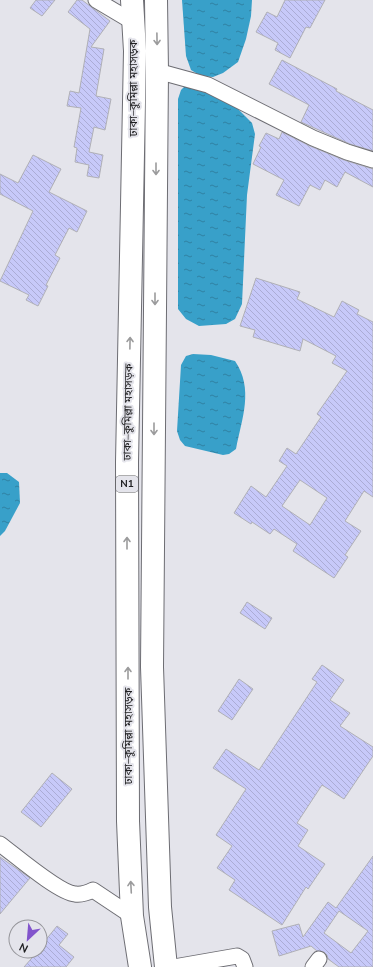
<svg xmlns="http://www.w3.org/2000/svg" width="373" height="967" font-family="'Nunito Sans','Noto Sans Bengali',sans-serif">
  <defs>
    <pattern id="water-ripples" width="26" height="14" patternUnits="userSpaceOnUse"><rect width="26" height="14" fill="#38a0c9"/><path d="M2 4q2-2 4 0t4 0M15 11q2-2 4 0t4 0" fill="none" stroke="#2f82a3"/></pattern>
    <pattern id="building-back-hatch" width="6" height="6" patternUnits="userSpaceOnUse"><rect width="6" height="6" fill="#c7c9f9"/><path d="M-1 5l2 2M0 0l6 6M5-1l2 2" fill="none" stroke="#abacd5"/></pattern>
  </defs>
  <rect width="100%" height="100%" fill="#e4e4eb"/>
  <g fill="url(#water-ripples)">
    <path d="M182 0H252L251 16 246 39 238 62 223 73 213 77 201 76 191 70 186 56Z"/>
    <path d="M185 86 199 89 236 107 252 123 255 134 247 195 242 304 235 319 226 324 199 326 186 319 178 309V99L181 90Z"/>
    <path d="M193 354 211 355 235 361C254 389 242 418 236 449L229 454 223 455 185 446 180 440 177 431 181 365 186 356Z"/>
    <path d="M0 473H7L19 482 20 503 5 531 0 536Z"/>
  </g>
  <g fill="url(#building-back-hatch)" stroke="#b0b0b6" fill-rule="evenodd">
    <path d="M36 0H55L42 16 30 8Z"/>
    <path d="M77 0H82L110 21 91 47 104 49 96 96 111 99 105 130 94 127 89 152 103 155 99 178 87 176 89 165 75 162 77 148 74 147 81 108 67 106 70 91 79 93 90 29 68 12Z"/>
    <path d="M285 0H325L310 28 306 27 290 58 275 50 278 43 256 32 267 12 277 17Z"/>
    <path d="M282 60 337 89 336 91 373 110V151L350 144 301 122 309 105 269 84Z"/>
    <path d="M282 132 310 146 344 160 373 169V187L345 172 337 187 325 180 320 190 310 185 299 206 276 195 284 180 253 164 261 147 259 146 266 133 279 139Z"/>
    <path d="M33 155 61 169 49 192 87 211 77 232 69 228 55 255 60 258 46 285 48 286 38 306 26 300 29 295 0 281 33 211 0 194V174L18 183Z"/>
    <path d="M256 278 300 292 297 299 334 317 342 301 359 310 357 314 373 322V497L364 491 345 521 361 531 345 555 348 557 334 578 293 551 297 544 274 529 270 534 252 522 251 524 234 513 251 486 266 497 287 466 279 461 287 448 296 454 321 417 317 414 347 371 332 363 336 356 303 339 300 351 253 337 255 330 240 326ZM300 480 327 498 310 525 282 506Z"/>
    <path d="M247 602 272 618 265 629 240 613Z"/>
    <path d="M322 665 344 680 330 700 350 713 340 726 373 747V756L344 799 322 785 297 823 308 830 298 846 325 864 308 889 306 887 282 925 229 890 235 880 217 868 232 846 216 835 246 789 213 768 226 749 259 770 317 682 312 679Z"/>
    <path d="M239 679 253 689 232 720 218 711Z"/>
    <path d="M52 773 72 789 41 827 21 812Z"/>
    <path d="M373 856V967H339L328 959 327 955 324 952 317 951 311 946 279 956 272 931 299 924 303 937 328 902 336 908ZM339 911 368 931 351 953 324 933Z"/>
    <path d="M0 857 30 878 0 914Z"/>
    <path d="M57 926 68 934 59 945 74 957 66 967H24L38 951H40V947Z"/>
  </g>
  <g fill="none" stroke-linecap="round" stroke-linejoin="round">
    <defs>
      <g id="minor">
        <path d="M96 0 133 22"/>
        <path d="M157 71 208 85 313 138 347 152 373 160"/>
        <path d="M0 844C15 855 59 893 75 894 82 895 87 893 93 890L132 916"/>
        <path d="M174 967 237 956 242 959 245 967"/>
        <path d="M313 967 319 959"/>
      </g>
      <g id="trunk">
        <path d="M132 0 135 51 127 462 128 821 132 916 140 967"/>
        <path d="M156 0 157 71 152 667 160 907 166 967"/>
      </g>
    </defs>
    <use href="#minor" stroke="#6d6d73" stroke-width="17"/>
    <use href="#trunk" stroke="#6d6d73" stroke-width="24"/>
    <use href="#minor" stroke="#fff" stroke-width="15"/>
    <use href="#trunk" stroke="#fff" stroke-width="22"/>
  </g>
  <defs><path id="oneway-shaft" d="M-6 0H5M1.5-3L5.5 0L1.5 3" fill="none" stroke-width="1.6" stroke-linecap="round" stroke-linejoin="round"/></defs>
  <g stroke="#9b9b9c">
    <use href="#oneway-shaft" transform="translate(157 39) rotate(89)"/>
    <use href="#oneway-shaft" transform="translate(156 169) rotate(90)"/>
    <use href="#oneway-shaft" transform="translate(155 299) rotate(90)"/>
    <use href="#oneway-shaft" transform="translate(130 343) rotate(-89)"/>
    <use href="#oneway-shaft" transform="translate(154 429) rotate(90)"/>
    <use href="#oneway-shaft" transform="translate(127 543) rotate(-90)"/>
    <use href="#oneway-shaft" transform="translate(128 673) rotate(-90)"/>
    <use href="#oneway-shaft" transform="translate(131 887) rotate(-93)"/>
  </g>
  <g text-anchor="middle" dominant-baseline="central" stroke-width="4" stroke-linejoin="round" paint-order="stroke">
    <rect fill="#e4e4eb" stroke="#5c5c5f" stroke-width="1" x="116" y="476" width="22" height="16" rx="3"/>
    <g font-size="10" font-weight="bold" fill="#212123">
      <text x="127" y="484">N1</text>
    </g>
    <g font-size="11" fill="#212123" stroke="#e4e4eb">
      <text transform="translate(133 88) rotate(-90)">ঢাকা–কুমিল্লা মহাসড়ক</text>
      <text transform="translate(128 412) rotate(-89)">ঢাকা–কুমিল্লা মহাসড়ক</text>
      <text transform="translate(128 736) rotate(-90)">ঢাকা–কুমিল্লা মহাসড়ক</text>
    </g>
  </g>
  <g transform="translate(28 939) rotate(206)"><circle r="19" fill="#e4e4eb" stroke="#96969b"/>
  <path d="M0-3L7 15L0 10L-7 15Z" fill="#8254cc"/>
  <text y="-6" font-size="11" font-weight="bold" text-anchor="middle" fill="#212123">N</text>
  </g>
</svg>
